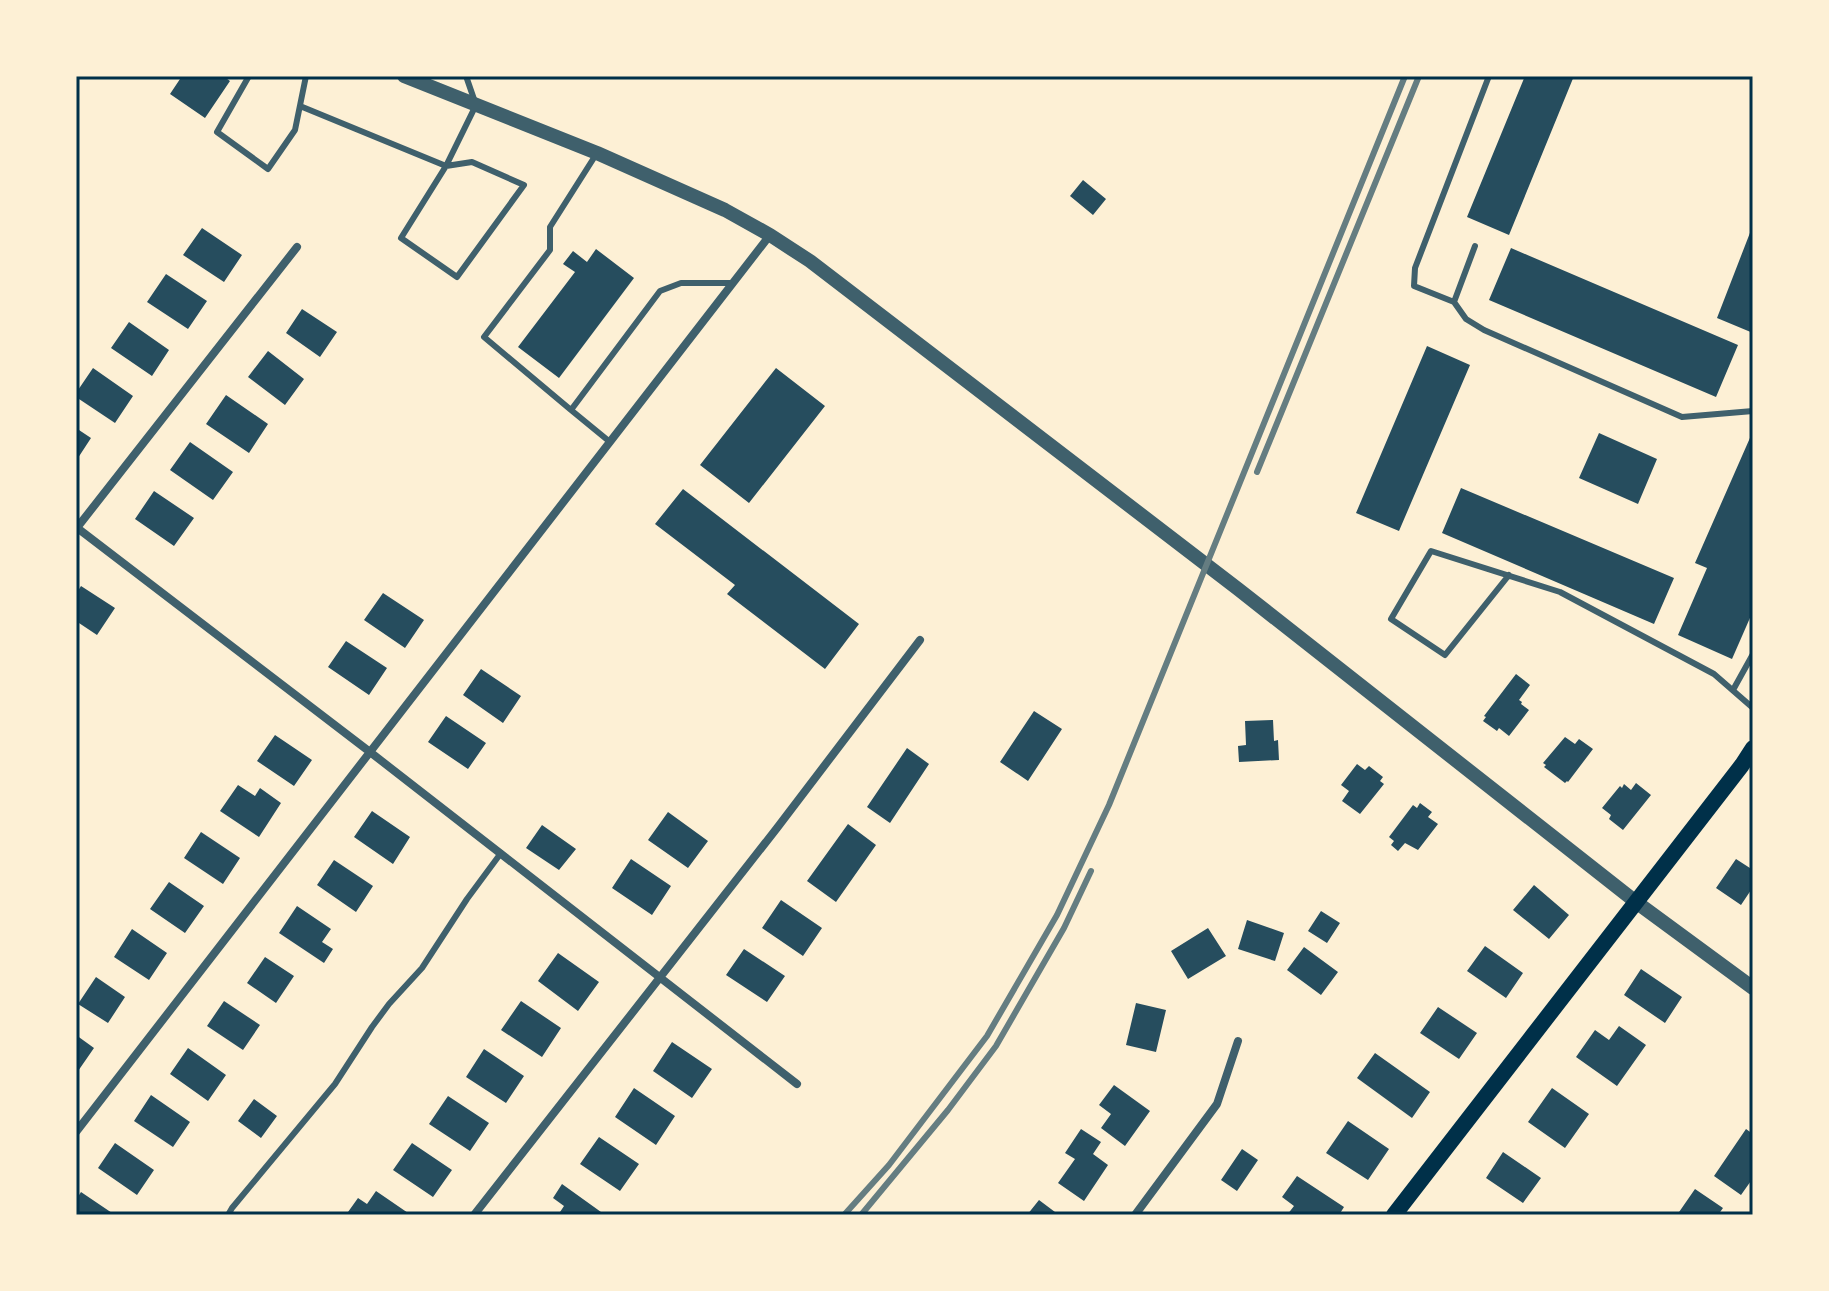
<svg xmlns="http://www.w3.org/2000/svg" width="1829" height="1291" font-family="Cabin,sans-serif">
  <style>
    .building { fill: #264d5e }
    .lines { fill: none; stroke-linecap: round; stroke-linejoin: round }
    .service { stroke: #3f606c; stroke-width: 6 }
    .minor { stroke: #3f606c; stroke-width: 8 }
    .tertiary { stroke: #3f606c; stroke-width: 14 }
    .secondary { stroke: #003049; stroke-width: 16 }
    .rail { stroke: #657d81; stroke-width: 6 }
    .neatline { fill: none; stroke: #003049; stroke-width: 3 }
  </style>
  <rect width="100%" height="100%" fill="#fdf0d5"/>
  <path class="building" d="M 182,76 L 223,76 L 230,81 L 205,118 L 170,94 Z
    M 1525,76 L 1574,76 L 1509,235 L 1467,217 Z
    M 1083,180 L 1106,199 L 1093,215 L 1070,196 Z
    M 1753,225 L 1753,333 L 1717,318 Z
    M 202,228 L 242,255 L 224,282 L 183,255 Z
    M 1511,248 L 1738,345 L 1716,397 L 1489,300 Z
    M 596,249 L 634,278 L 559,378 L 518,347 L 575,272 L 563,264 L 573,251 L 587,262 Z
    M 166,274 L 207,301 L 188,329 L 147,302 Z
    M 302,309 L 337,332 L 320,357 L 286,333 Z
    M 129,322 L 169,350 L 152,376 L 111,348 Z
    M 1427,346 L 1470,365 L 1399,531 L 1356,513 Z
    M 268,351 L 304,379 L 285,405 L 248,377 Z
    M 93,368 L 133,396 L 115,423 L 76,397 L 76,393 Z
    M 776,368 L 825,406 L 749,503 L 700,465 Z
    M 226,395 L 268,424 L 249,453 L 206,424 Z
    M 76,428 L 91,438 L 76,461 Z
    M 1753,431 L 1753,611 L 1732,659 L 1678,635 L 1707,568 L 1695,563 Z
    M 1599,433 L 1657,459 L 1638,504 L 1579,478 Z
    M 190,442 L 233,472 L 213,500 L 170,470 Z
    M 1461,488 L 1674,578 L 1654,624 L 1442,533 Z
    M 683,489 L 859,624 L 825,669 L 727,594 L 735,585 L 655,524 Z
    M 154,491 L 194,518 L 174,546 L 135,519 Z
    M 81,586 L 115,608 L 97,635 L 76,621 L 76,594 Z
    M 383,593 L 424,620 L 405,648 L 364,620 Z
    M 346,641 L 387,668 L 369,695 L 328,667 Z
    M 481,669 L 521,696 L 503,723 L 463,695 Z
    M 1516,674 L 1530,685 L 1519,700 L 1522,702 L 1521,704 L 1529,710 L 1509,736 L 1499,728 L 1497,731 L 1483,721 L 1486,717 L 1484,716 Z
    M 1034,711 L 1062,729 L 1028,781 L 1000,762 Z
    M 446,716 L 486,743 L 468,769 L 428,742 Z
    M 1273,720 L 1274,741 L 1278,740 L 1279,760 L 1239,762 L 1238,746 L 1246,745 L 1245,721 Z
    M 275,735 L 312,760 L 294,786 L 257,761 Z
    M 1565,737 L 1575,744 L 1579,739 L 1593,749 L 1568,782 L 1567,781 L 1565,783 L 1544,767 L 1546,765 L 1543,763 Z
    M 907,748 L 929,764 L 890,823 L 867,807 Z
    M 1357,764 L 1365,770 L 1369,766 L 1383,777 L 1380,781 L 1384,784 L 1360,814 L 1342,801 L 1349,791 L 1341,785 Z
    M 1636,783 L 1651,795 L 1623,830 L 1609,819 L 1611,815 L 1602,808 L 1620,786 L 1622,788 L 1624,784 L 1631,790 Z
    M 238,785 L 255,796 L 260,788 L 281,803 L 259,837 L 220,811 Z
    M 1420,803 L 1432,812 L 1428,817 L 1438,824 L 1418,850 L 1405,843 L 1398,851 L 1391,845 L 1394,841 L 1389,837 L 1413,805 L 1417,808 Z
    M 372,811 L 410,837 L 393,864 L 354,837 Z
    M 668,812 L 708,841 L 688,868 L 648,840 Z
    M 848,824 L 876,845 L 836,902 L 807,881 Z
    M 542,825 L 576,849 L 559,870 L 526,848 Z
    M 201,832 L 240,858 L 223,884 L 184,858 Z
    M 631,859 L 671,886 L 652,915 L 612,888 Z
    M 1736,859 L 1753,870 L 1753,887 L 1741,905 L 1716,888 Z
    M 334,860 L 373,886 L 356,912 L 317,885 Z
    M 169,882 L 204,906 L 185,933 L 150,909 Z
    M 1534,885 L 1569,915 L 1549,939 L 1513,910 Z
    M 781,900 L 822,928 L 803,956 L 762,928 Z
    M 297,906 L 331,929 L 322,942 L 333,949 L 324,963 L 279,933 Z
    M 1321,911 L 1340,923 L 1327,943 L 1308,931 Z
    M 1247,920 L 1284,933 L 1275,961 L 1238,949 Z
    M 1208,928 L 1226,956 L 1188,979 L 1171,951 Z
    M 132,929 L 167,953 L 149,980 L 114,957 Z
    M 1485,946 L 1523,973 L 1506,998 L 1467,971 Z
    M 1304,947 L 1338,972 L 1321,995 L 1287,970 Z
    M 744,949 L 785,976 L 767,1002 L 726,975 Z
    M 558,953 L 599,982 L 578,1011 L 538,981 Z
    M 265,957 L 294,976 L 276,1003 L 247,983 Z
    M 1641,969 L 1682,997 L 1665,1023 L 1624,995 Z
    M 96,977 L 125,997 L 108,1023 L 78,1004 Z
    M 224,1001 L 260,1025 L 243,1050 L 207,1026 Z
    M 521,1001 L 561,1028 L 542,1057 L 501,1030 Z
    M 1136,1003 L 1166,1010 L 1156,1052 L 1126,1045 Z
    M 1438,1007 L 1477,1033 L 1459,1059 L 1420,1033 Z
    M 1619,1026 L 1646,1045 L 1617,1086 L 1576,1057 L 1595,1030 L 1609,1040 Z
    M 76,1035 L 94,1048 L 76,1074 Z
    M 672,1042 L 712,1069 L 692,1098 L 653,1071 Z
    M 188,1048 L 226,1075 L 208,1101 L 170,1074 Z
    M 484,1049 L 524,1076 L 506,1103 L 466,1077 Z
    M 1375,1053 L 1430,1092 L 1412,1118 L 1357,1078 Z
    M 1114,1085 L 1150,1111 L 1125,1146 L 1101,1128 L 1111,1114 L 1099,1105 Z
    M 634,1088 L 675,1116 L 656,1145 L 615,1117 Z
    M 1552,1088 L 1589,1114 L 1565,1148 L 1528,1122 Z
    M 151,1095 L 190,1122 L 173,1147 L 134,1121 Z
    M 448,1096 L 489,1123 L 470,1151 L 429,1124 Z
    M 254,1099 L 277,1116 L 261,1138 L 238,1121 Z
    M 1348,1121 L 1389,1149 L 1368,1180 L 1326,1153 Z
    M 1081,1129 L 1101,1142 L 1093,1154 L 1108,1165 L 1084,1201 L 1058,1183 L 1075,1159 L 1065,1153 Z
    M 1746,1129 L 1753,1134 L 1753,1178 L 1741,1195 L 1714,1176 Z
    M 599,1137 L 639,1164 L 620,1191 L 580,1164 Z
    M 115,1143 L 154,1170 L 137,1195 L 98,1168 Z
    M 412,1143 L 452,1170 L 433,1197 L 393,1170 Z
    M 1242,1149 L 1258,1160 L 1237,1191 L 1221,1180 Z
    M 1503,1152 L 1541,1178 L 1523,1203 L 1486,1178 Z
    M 1297,1176 L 1344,1207 L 1339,1215 L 1287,1215 L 1294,1206 L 1282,1197 Z
    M 562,1184 L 601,1212 L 599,1215 L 558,1215 L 564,1206 L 553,1198 Z
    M 1695,1189 L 1723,1208 L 1718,1215 L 1677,1215 Z
    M 376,1191 L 411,1215 L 352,1215 L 348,1212 L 358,1198 L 367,1204 Z
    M 81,1192 L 115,1215 L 76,1215 L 76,1200 Z
    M 1039,1200 L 1059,1215 L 1027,1215 Z"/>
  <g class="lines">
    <path class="service" d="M 249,76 L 217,132 L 268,169 L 295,130 L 306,76
      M 300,106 L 446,166 L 472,162 L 524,185 L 457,277 L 401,238 L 446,166 L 476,105 L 466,76
      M 597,153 L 550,227 L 550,250 L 484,337 L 571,410 L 660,291 L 681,283 L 732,283
      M 1475,246 L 1454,302 L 1466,319 L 1484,330 L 1682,417 L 1753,411
      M 1454,302 L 1414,286 L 1415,268 L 1489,76
      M 571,410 L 610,442
      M 1509,575 L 1445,655 L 1391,619 L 1431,551 L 1560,592 L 1714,674 L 1753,708
      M 1733,690 L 1753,654
      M 228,1215 L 232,1208 L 335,1084 L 372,1027 L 389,1004 L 422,968 L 467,899 L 501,853"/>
    <path class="minor" d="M 76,527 L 370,752 L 797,1084
      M 76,529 L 297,247
      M 76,1132 L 770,235
      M 474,1215 L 777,828 L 920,640
      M 1135,1215 L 1217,1104 L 1238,1041"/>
    <path class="tertiary" d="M 404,76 L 597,153 L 725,210 L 770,235 L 810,261 L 1238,589 L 1636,902 L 1753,988"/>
    <path class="secondary" d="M 1394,1215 L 1742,765 L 1753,748"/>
    <path class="rail" d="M 1257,472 L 1419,76
      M 844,1215 L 889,1165 L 987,1036 L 1057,915 L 1109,805 L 1405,76
      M 861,1215 L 948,1110 L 996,1046 L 1064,928 L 1091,871"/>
  </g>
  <rect width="1829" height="1291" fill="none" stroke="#fdf0d5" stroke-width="156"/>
  <rect x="78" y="78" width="1673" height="1135" class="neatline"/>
</svg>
